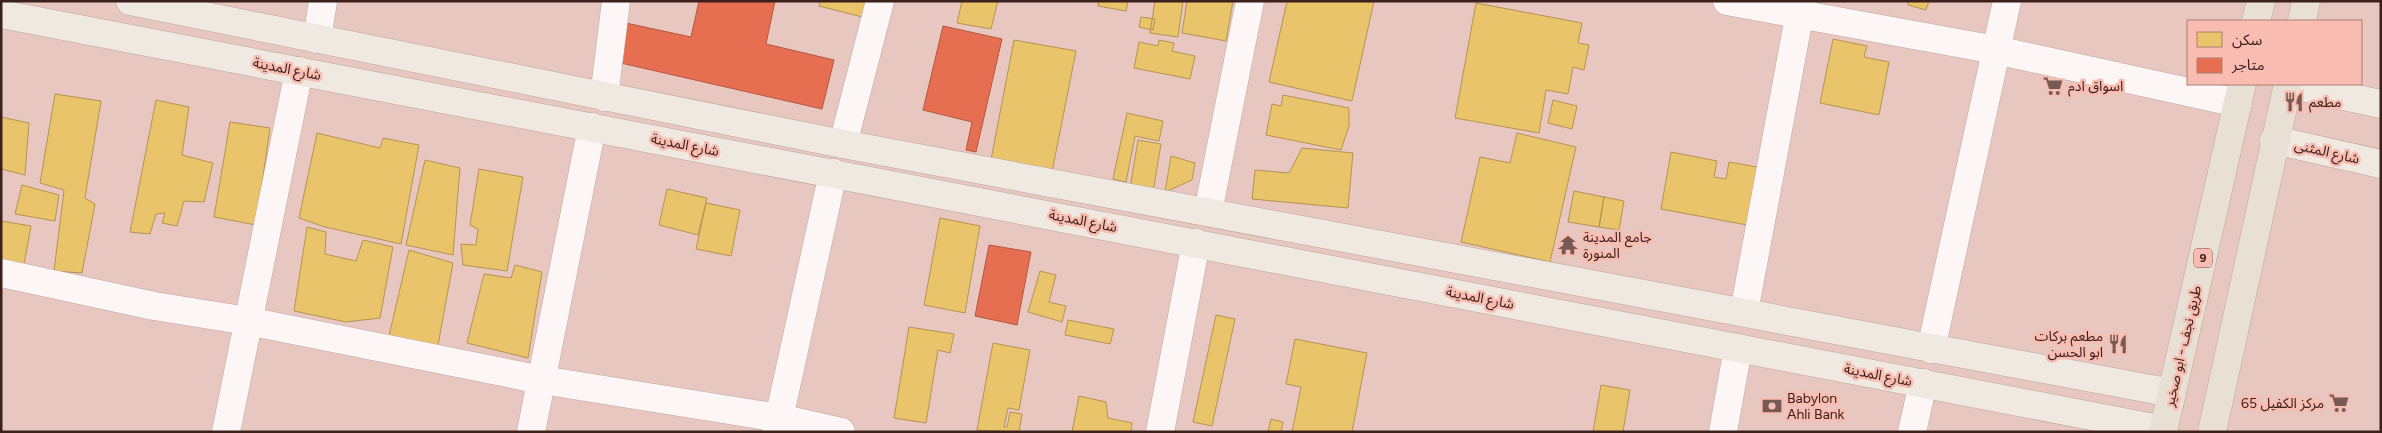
<svg xmlns="http://www.w3.org/2000/svg" width="2382" height="433" font-family="Figtree,'Noto Sans Arabic',sans-serif">
  <style>
    .homes { fill: #e9c46a; stroke: #b59352 }
    .shops { fill: #e76f51; stroke: #b45741 }
    .lines { fill: none; stroke-linecap: round; stroke-linejoin: round }
    .minor-casing { stroke: #c1a5a0; stroke-width: 29 }
    .major-casing { stroke: #baa597; stroke-width: 29 }
    .highway-casing { stroke: #baa597; stroke-width: 29 }
    .minor { stroke: #fcf7f6; stroke-width: 28 }
    .major { stroke: #f0e9e2; stroke-width: 28 }
    .highway { stroke: #e9e0d5; stroke-width: 28 }
    .labels { text-anchor: middle; dominant-baseline: central; stroke-width: 5; stroke-linejoin: round; paint-order: stroke }
    .shield { fill: #f8bcb1; stroke: #744f48; stroke-width: 1 }
    .shield-label { font-size: 12px; font-weight: bold; fill: #3c201b }
    .street-label { font-size: 14px; fill: #3c201b; stroke: #f8bcb1 }
    .poi-label { font-size: 14px; fill: #3c201b; stroke: #f8bcb1; text-anchor: start }
  </style>
  <rect width="100%" height="100%" fill="#e8c7c1"/>
  <path class="homes" d="M 820,1 L 875,1 L 870,19 L 819,6 Z
    M 962,1 L 998,1 L 991,29 L 957,23 Z
    M 1099,1 L 1128,1 L 1126,11 L 1098,6 Z
    M 1155,1 L 1183,1 L 1178,37 L 1150,33 Z
    M 1187,1 L 1233,1 L 1226,41 L 1182,33 Z
    M 1287,1 L 1374,1 L 1352,101 L 1269,82 Z
    M 1908,1 L 1929,1 L 1926,10 L 1908,5 Z
    M 1476,3 L 1582,23 L 1578,43 L 1589,45 L 1584,70 L 1573,67 L 1568,94 L 1546,90 L 1539,133 L 1455,118 Z
    M 1141,17 L 1155,19 L 1153,30 L 1139,27 Z
    M 1833,39 L 1867,46 L 1864,57 L 1889,62 L 1879,115 L 1820,103 Z
    M 1014,40 L 1076,51 L 1051,177 L 990,165 Z
    M 1159,40 L 1174,43 L 1172,51 L 1195,56 L 1190,79 L 1134,68 L 1139,42 L 1158,46 Z
    M 55,94 L 101,101 L 85,198 L 95,204 L 82,273 L 54,271 L 64,190 L 40,183 Z
    M 1283,95 L 1349,108 L 1349,126 L 1341,150 L 1266,135 L 1272,104 L 1281,106 Z
    M 156,100 L 189,107 L 182,155 L 213,163 L 204,202 L 184,201 L 177,226 L 162,223 L 165,213 L 156,214 L 150,234 L 130,232 Z
    M 1553,100 L 1577,106 L 1572,129 L 1548,123 Z
    M 1127,113 L 1163,121 L 1159,141 L 1135,136 L 1126,182 L 1113,179 Z
    M 1,117 L 29,123 L 25,175 L 1,169 Z
    M 230,122 L 270,128 L 256,225 L 214,217 Z
    M 317,133 L 380,148 L 383,138 L 419,145 L 401,244 L 325,227 L 299,218 Z
    M 1517,133 L 1576,147 L 1550,262 L 1461,242 L 1480,157 L 1510,163 Z
    M 1138,140 L 1161,144 L 1153,192 L 1130,188 Z
    M 1302,148 L 1353,153 L 1348,208 L 1252,199 L 1255,170 L 1289,173 Z
    M 1671,152 L 1717,161 L 1714,177 L 1726,179 L 1729,162 L 1769,169 L 1758,227 L 1661,209 Z
    M 1171,156 L 1195,163 L 1192,180 L 1165,192 Z
    M 425,160 L 460,168 L 453,255 L 406,245 Z
    M 479,169 L 523,177 L 507,271 L 463,265 L 461,244 L 476,245 L 478,229 L 470,225 Z
    M 22,185 L 59,195 L 55,221 L 15,214 Z
    M 667,189 L 707,198 L 698,235 L 659,225 Z
    M 1574,191 L 1604,197 L 1599,227 L 1568,222 Z
    M 1604,197 L 1624,201 L 1619,230 L 1599,227 Z
    M 706,203 L 740,210 L 731,256 L 696,249 Z
    M 940,218 L 980,226 L 965,313 L 924,305 Z
    M 1,221 L 31,226 L 23,270 L 1,265 Z
    M 307,227 L 326,232 L 325,254 L 356,261 L 363,240 L 393,247 L 380,318 L 346,322 L 294,311 Z
    M 409,250 L 453,263 L 436,356 L 388,340 Z
    M 515,265 L 542,272 L 528,358 L 467,343 L 484,274 L 511,278 Z
    M 1040,271 L 1056,275 L 1049,302 L 1066,306 L 1062,322 L 1028,312 Z
    M 1216,315 L 1235,319 L 1212,426 L 1193,422 Z
    M 1068,320 L 1114,329 L 1110,344 L 1065,335 Z
    M 909,327 L 954,334 L 950,353 L 938,350 L 926,423 L 894,418 Z
    M 1295,339 L 1367,353 L 1352,432 L 1292,432 L 1301,387 L 1286,384 Z
    M 993,343 L 1030,350 L 1019,410 L 1008,408 L 1004,427 L 1007,427 L 1010,412 L 1022,414 L 1019,432 L 977,430 Z
    M 1601,385 L 1630,390 L 1623,432 L 1593,432 Z
    M 1079,396 L 1106,402 L 1108,418 L 1132,423 L 1131,432 L 1072,432 Z
    M 1271,419 L 1283,422 L 1281,432 L 1268,432 Z"/>
  <path class="shops" d="M 699,1 L 775,1 L 766,44 L 834,60 L 822,109 L 612,61 L 621,22 L 691,37 Z
    M 943,26 L 1002,39 L 976,152 L 966,150 L 972,122 L 923,110 Z
    M 989,245 L 1031,252 L 1017,325 L 975,316 Z"/>
  <g class="lines">
    <defs>
      <path id="minor" d="M 1727,1 L 1996,50 L 2238,103
        M 317,39 L 323,1
        M 604,97 L 616,1
        M 843,144 L 880,1
        M 1208,212 L 1250,1
        M 1,273 L 154,306 L 248,321 L 542,380 L 779,418 L 841,432
        M 1744,312 L 1802,1
        M 1931,349 L 2007,1
        M 226,432 L 299,71
        M 531,432 L 592,127
        M 776,432 L 833,173
        M 1160,432 L 1196,243
        M 1723,432 L 1738,348
        M 1912,432 L 1923,383"/>
      <path id="major" d="M 130,1 L 843,144 L 2172,393
        M 1,14 L 2164,430
        M 2287,84 L 2381,104
        M 2274,140 L 2381,164"/>
      <path id="highway" d="M 2256,21 L 2261,1
        M 2302,21 L 2306,1
        M 2163,432 L 2242,84
        M 2212,432 L 2288,84"/>
    </defs>
    <use href="#minor" class="minor-casing"/>
    <use href="#major" class="major-casing"/>
    <use href="#highway" class="highway-casing"/>
    <use href="#minor" class="minor"/>
    <use href="#major" class="major"/>
    <use href="#highway" class="highway"/>
  </g>
  <defs>
    <symbol id="supermarket-bare" viewBox="-9 -9 18 18"><path d="M-6-5.5h2.5l.6 2H6L4.5 2H-2.5L-4.4-4H-6ZM-1.5 3.2a1.3 1.3 0 1 0 .1 0ZM3 3.2a1.3 1.3 0 1 0 .1 0Z" fill="#785a55" stroke="#f8bcb1" stroke-width="2.5" paint-order="stroke"/></symbol>
    <symbol id="restaurant-bare" viewBox="-9 -9 18 18"><path d="M-5-6h1v4h1v-4h1v4h1v-4h1v5L-1.5 .5V6h-2V.5L-5-1ZM5-6V6H3V1.5H1.5Q1.5-4 5-6Z" fill="#785a55" stroke="#f8bcb1" stroke-width="2.5" paint-order="stroke"/></symbol>
    <symbol id="temple-bare" viewBox="-9 -9 18 18"><path d="M0-6L5-2H3V0L6.5 2.5H4V6H1.5V3h-3V6H-4V2.5H-6.5L-3 0V-2H-5Z" fill="#785a55" stroke="#f8bcb1" stroke-width="2.5" paint-order="stroke"/></symbol>
    <symbol id="bank-bare" viewBox="-9 -9 18 18"><path d="M-6-4H6V4H-6ZM0-2.3a2.3 2.3 0 1 0 0 4.6a2.3 2.3 0 1 0 0-4.6Z" fill="#785a55" stroke="#f8bcb1" stroke-width="2.5" paint-order="stroke"/></symbol>
  </defs>
  <g fill-rule="evenodd">
    <use href="#supermarket-bare" x="2039" y="72" width="28" height="28"/>
    <use href="#restaurant-bare" x="2280" y="88" width="28" height="28"/>
    <use href="#temple-bare" x="1554" y="231" width="28" height="28"/>
    <use href="#restaurant-bare" x="2104" y="330" width="28" height="28"/>
    <use href="#supermarket-bare" x="2325" y="389" width="28" height="28"/>
    <use href="#bank-bare" x="1758" y="392" width="28" height="28"/>
  </g>
  <g class="labels">
    <rect class="shield" x="2194" y="248.5" width="18" height="19" rx="4"/>
    <g class="shield-label">
      <text x="2203" y="258">9</text>
    </g>
    <g class="street-label">
      <text transform="translate(287 69) rotate(11)">شارع المدينة</text>
      <text transform="translate(685 145) rotate(11)">شارع المدينة</text>
      <text transform="translate(2327 152) rotate(13)">شارع المثنى</text>
      <text transform="translate(1083 221) rotate(11)">شارع المدينة</text>
      <text transform="translate(1480 298) rotate(11)">شارع المدينة</text>
      <text transform="translate(2183 346) rotate(-77)">طريق نجف - ابو صخير</text>
      <text transform="translate(1878 375) rotate(11)">شارع المدينة</text>
    </g>
    <g class="poi-label">
      <text x="2068" y="86">اسواق ادم</text>
      <text x="2309" y="102">مطعم</text>
      <text x="1583" y="237">جامع المدينة<tspan x="1583" dy="16">المنورة</tspan></text>
      <text x="2103" y="336" text-anchor="end">مطعم بركات<tspan x="2103" dy="16">ابو الحسن</tspan></text>
      <text x="1787" y="398">Babylon<tspan x="1787" dy="16">Ahli Bank</tspan></text>
      <text x="2324" y="403" text-anchor="end">مركز الكفيل 65</text>
    </g>
  </g>
  <rect width="2382" height="433" fill="none" stroke="#3c201b" stroke-width="5"/>
  <rect x="2187" y="20" width="175" height="65" fill="#f8bcb1" stroke="#ad7e75"/>
  <rect x="2197" y="32" width="25" height="15" fill="#e9c46a" stroke="#ad7e75"/>
  <text x="2232" y="45" font-size="15" fill="#3c201b">سكن</text>
  <rect x="2197" y="58" width="25" height="15" fill="#e76f51" stroke="#ad7e75"/>
  <text x="2232" y="70" font-size="15" fill="#3c201b">متاجر</text>
</svg>
